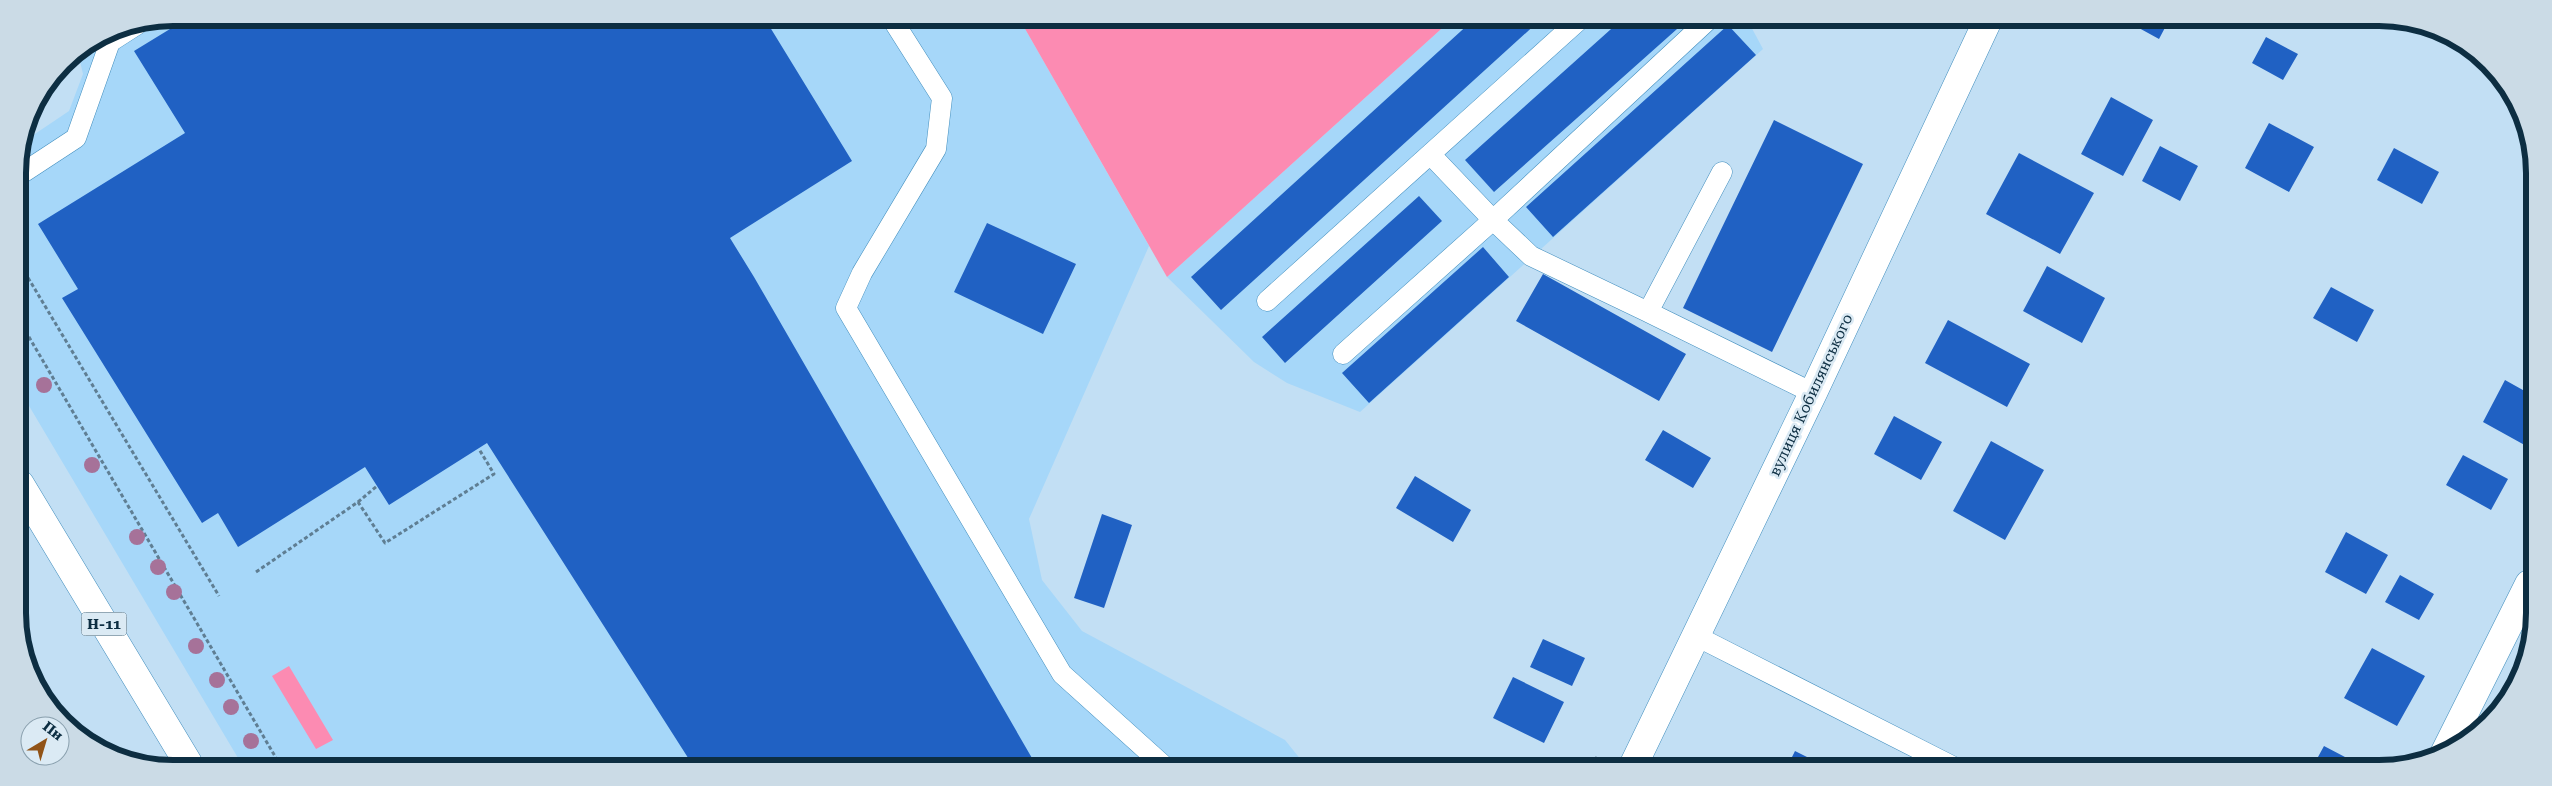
<svg xmlns="http://www.w3.org/2000/svg" width="2552" height="786" font-family="'Roboto Serif',serif">
  <style>
    .built { fill: #a6d7f9 }
    .green { fill: #fc8bb2 }
    .building { fill: #2061c3 }
    .lines { fill: none; stroke-linecap: round; stroke-linejoin: round }
    .lane-casing { stroke: #418ebe; stroke-width: 21 }
    .street-casing { stroke: #418ebe; stroke-width: 29 }
    .secondary-casing { stroke: #418ebe; stroke-width: 29 }
    .primary-casing { stroke: #418ebe; stroke-width: 29 }
    .path { stroke: #5f7e93; stroke-width: 3; stroke-dasharray: 4 2.5; stroke-linecap: butt }
    .lane { stroke: #fff; stroke-width: 20 }
    .street { stroke: #fff; stroke-width: 28 }
    .secondary { stroke: #fff; stroke-width: 28 }
    .primary { stroke: #fff; stroke-width: 28 }
    .tree { fill: #a67299 }
    .labels { text-anchor: middle; dominant-baseline: central; stroke-width: 5; stroke-linejoin: round; paint-order: stroke }
    .shield { fill: #dbeaf4; stroke: #4b6677; stroke-width: 1 }
    .shield-label { font-size: 14px; font-weight: bold; fill: #0d2e42 }
    .street-label { font-size: 15px; fill: #0d2e42; stroke: #dbeaf4 }
    .rim { fill: none; stroke: #0d2e42; stroke-width: 6 }
  </style>
  <rect width="100%" height="100%" fill="#c2dff4"/>
  <path class="built" d="M 173,18 L 1020,20 L 1149,246 L 1029,519 L 1042,580 L 1082,631 L 1285,740 L 1306,766 L 241,763 L 19,389 L 18,163 L 23,142 L 69,111 L 83,74 L 78,53 L 114,29 Z
    M 1450,21 L 1748,21 L 1763,49 L 1360,412 L 1287,383 L 1254,362 L 1167,277 Z"/>
  <path class="green" d="M 1020,20 L 1450,21 L 1167,277 Z
    M 289,666 L 333,740 L 316,749 L 272,676 Z"/>
  <path class="building" d="M 188,18 L 765,19 L 852,161 L 730,238 L 754,277 L 1036,765 L 692,764 L 487,443 L 389,505 L 365,467 L 238,547 L 218,513 L 202,523 L 62,298 L 78,289 L 38,224 L 185,133 L 134,51 Z
    M 1472,21 L 1539,21 L 1221,310 L 1191,277 Z
    M 1620,21 L 1686,21 L 1494,192 L 1465,160 Z
    M 2128,22 L 2168,22 L 2159,39 Z
    M 1728,25 L 1756,55 L 1553,237 L 1526,207 Z
    M 2266,37 L 2298,54 L 2283,80 L 2252,63 Z
    M 2111,97 L 2153,120 L 2123,176 L 2081,154 Z
    M 1774,120 L 1863,164 L 1772,352 L 1683,308 Z
    M 2269,123 L 2314,147 L 2289,192 L 2245,168 Z
    M 2160,146 L 2198,166 L 2180,201 L 2142,181 Z
    M 2394,148 L 2439,172 L 2422,204 L 2377,180 Z
    M 2019,153 L 2094,193 L 2060,254 L 1986,214 Z
    M 1419,196 L 1442,221 L 1285,363 L 1262,337 Z
    M 987,223 L 1076,264 L 1043,334 L 954,292 Z
    M 1483,247 L 1509,277 L 1369,403 L 1342,373 Z
    M 2047,266 L 2105,298 L 2082,343 L 2023,311 Z
    M 1543,274 L 1686,354 L 1659,401 L 1516,321 Z
    M 2331,287 L 2374,310 L 2357,342 L 2313,318 Z
    M 1948,320 L 2030,364 L 2007,407 L 1925,363 Z
    M 2505,380 L 2530,394 L 2530,448 L 2483,422 Z
    M 1894,416 L 1942,442 L 1921,480 L 1874,454 Z
    M 1663,430 L 1711,458 L 1693,488 L 1645,460 Z
    M 1991,441 L 2044,470 L 2005,540 L 1953,511 Z
    M 2463,455 L 2508,479 L 2491,510 L 2446,485 Z
    M 1415,476 L 1471,510 L 1453,542 L 1396,508 Z
    M 1102,514 L 1132,525 L 1104,608 L 1074,598 Z
    M 2346,532 L 2388,555 L 2366,594 L 2325,572 Z
    M 2400,575 L 2434,594 L 2419,620 L 2385,602 Z
    M 1543,639 L 1585,658 L 1572,686 L 1530,667 Z
    M 2372,648 L 2425,676 L 2397,726 L 2344,698 Z
    M 1513,677 L 1564,702 L 1544,743 L 1493,718 Z
    M 2324,746 L 2366,768 L 2312,768 Z
    M 1795,751 L 1827,767 L 1787,767 Z"/>
  <g class="lines">
    <defs>
      <path id="lane" d="M 892,19 L 942,98 L 936,149 L 862,273 L 846,308 L 1062,674 L 1163,765
        M 1431,155 L 1493,220 L 1531,256 L 1648,312
        M 1722,172 L 1648,312 L 1813,393
        M 18,176 L 76,138 L 110,42 L 138,24
        M 1267,301 L 1578,21
        M 1343,354 L 1493,220 L 1707,21
        M 1696,636 L 1954,767"/>
      <path id="street" d="M 2444,754 L 2529,584"/>
      <path id="secondary" d="M 1633,766 L 1813,393 L 1987,22"/>
      <path id="primary" d="M 20,484 L 188,763"/>
    </defs>
    <use href="#lane" class="lane-casing"/>
    <use href="#street" class="street-casing"/>
    <use href="#secondary" class="secondary-casing"/>
    <use href="#primary" class="primary-casing"/>
    <path class="path" d="M 18,261 L 219,596
      M 19,320 L 279,763
      M 358,502 L 377,486
      M 256,572 L 358,502 L 385,543 L 494,474 L 479,449
      M 20,642 L 72,729
      M 1592,766 L 1597,757"/>
    <use href="#lane" class="lane"/>
    <use href="#street" class="street"/>
    <use href="#secondary" class="secondary"/>
    <use href="#primary" class="primary"/>
  </g>
  <g class="tree">
    <circle cx="44" cy="385" r="8"/>
    <circle cx="92" cy="465" r="8"/>
    <circle cx="137" cy="537" r="8"/>
    <circle cx="158" cy="567" r="8"/>
    <circle cx="174" cy="592" r="8"/>
    <circle cx="196" cy="646" r="8"/>
    <circle cx="217" cy="680" r="8"/>
    <circle cx="231" cy="707" r="8"/>
    <circle cx="251" cy="741" r="8"/>
  </g>
  <g class="labels">
    <rect class="shield" x="81.5" y="612.5" width="45" height="23" rx="4"/>
    <g class="shield-label">
      <text x="104" y="624">Н-11</text>
    </g>
    <g class="street-label">
      <text transform="translate(1811 395) rotate(-65)">вулиця Кобилянського</text>
    </g>
  </g>
  <path d="M0 0H2552V786H0ZM173 26H2379A147 147 0 0 1 2526 173V613A147 147 0 0 1 2379 760H173A147 147 0 0 1 26 613V173A147 147 0 0 1 173 26Z" fill="#cbdbe6" fill-rule="evenodd"/>
  <path class="rim" d="M173 26H2379A147 147 0 0 1 2526 173V613A147 147 0 0 1 2379 760H173A147 147 0 0 1 26 613V173A147 147 0 0 1 173 26Z"/>
  <g transform="translate(45 741) rotate(38)"><circle r="24" fill="#dbeaf4" stroke="#899fad"/>
  <path d="M0-4L9 19L0 12L-9 19Z" fill="#915317"/>
  <text y="-8" font-size="14" font-weight="bold" text-anchor="middle" fill="#0d2e42">Пн</text>
  </g>
</svg>
